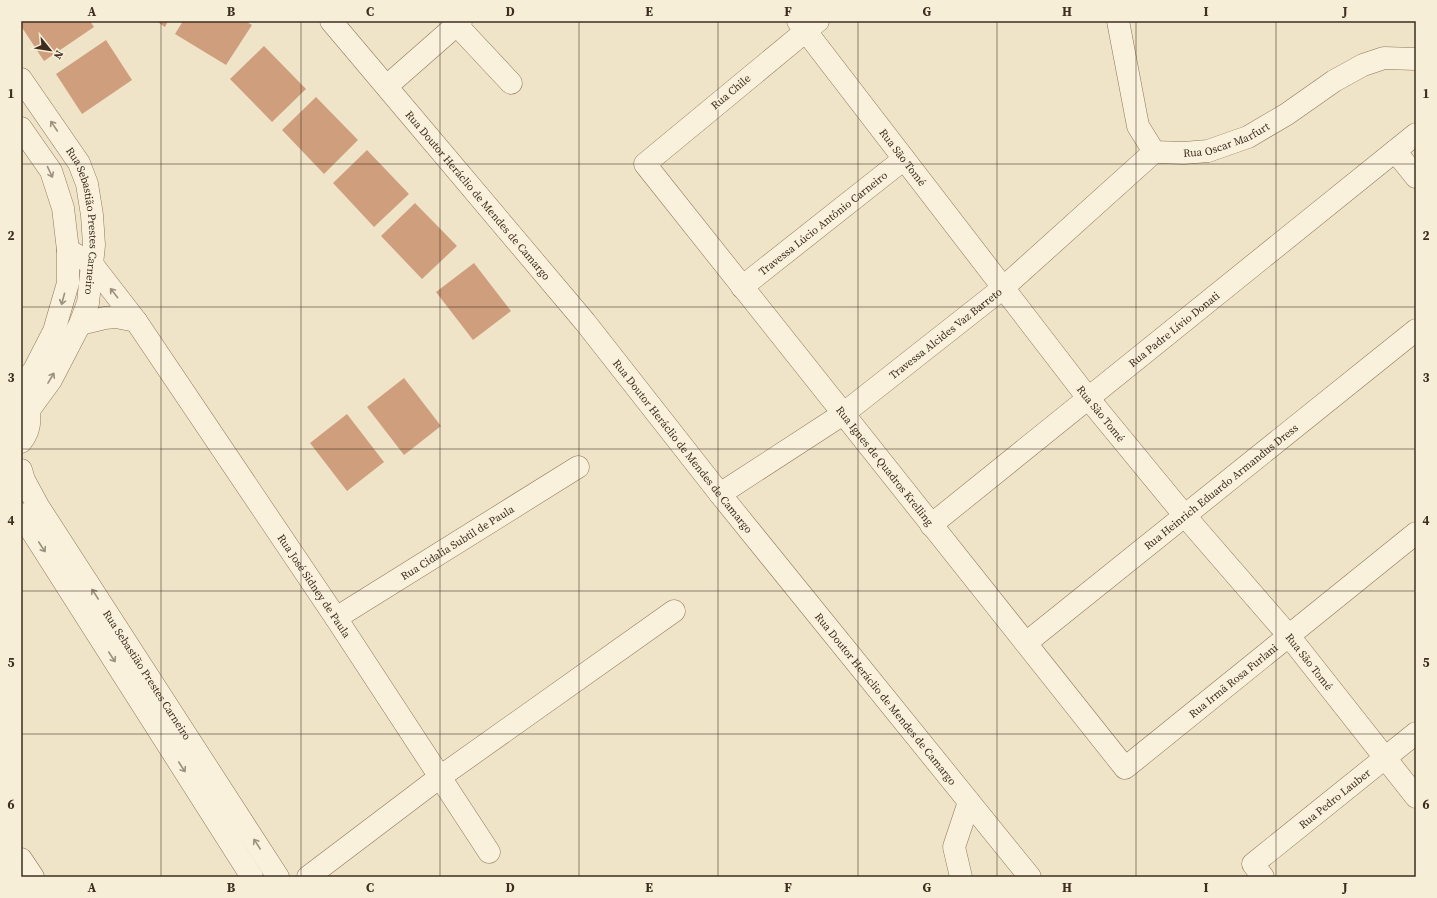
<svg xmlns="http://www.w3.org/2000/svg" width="1437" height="898" font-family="'Source Serif 4',serif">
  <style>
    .building { fill: #cf9f7d }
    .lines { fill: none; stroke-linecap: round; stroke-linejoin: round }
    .minor-casing { stroke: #8d765c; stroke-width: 23 }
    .minor { stroke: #faf1dc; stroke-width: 22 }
    .oneway { stroke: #9c907e }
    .grid { fill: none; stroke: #3d2e20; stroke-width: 1; stroke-opacity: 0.55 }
    .labels { text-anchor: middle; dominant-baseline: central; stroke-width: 3; stroke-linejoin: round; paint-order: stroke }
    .street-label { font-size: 11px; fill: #3d2e20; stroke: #f7eed8 }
    .neatline { fill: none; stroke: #3d2e20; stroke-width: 1.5 }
    .grid-label { font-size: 13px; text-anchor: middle; font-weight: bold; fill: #3d2e20 }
  </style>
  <rect width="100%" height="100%" fill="#f0e4c8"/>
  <path class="building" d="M 21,21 L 90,21 L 94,27 L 44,61 L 21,26 Z
    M 156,21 L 168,21 L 165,27 Z
    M 183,21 L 245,21 L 252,25 L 226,65 L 175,34 Z
    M 106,40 L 132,80 L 82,114 L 56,74 Z
    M 264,46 L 306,89 L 272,122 L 230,79 Z
    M 316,97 L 358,140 L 324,174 L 282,130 Z
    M 367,150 L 409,194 L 374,227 L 333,183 Z
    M 415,203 L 457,246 L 422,279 L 381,236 Z
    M 474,263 L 511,311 L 473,340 L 436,292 Z
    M 404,378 L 441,426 L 404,455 L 367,407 Z
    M 347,414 L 384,462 L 347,491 L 310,443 Z"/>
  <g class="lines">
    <defs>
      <g id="minor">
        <path id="s1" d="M 331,21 L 585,322 L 720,494 L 1030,877"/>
        <path d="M 453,21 L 511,83"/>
        <path id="s2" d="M 798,21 L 1088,398 L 1185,516 L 1289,636 L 1416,797"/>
        <path id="s3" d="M 818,21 L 645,164 L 1125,768 L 1416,533"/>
        <path id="s4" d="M 1118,21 L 1138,126 L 1154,152 L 1184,153 L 1208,151 L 1248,137 L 1287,114 L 1334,81 L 1363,65 L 1384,58 L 1416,59"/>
        <path id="s5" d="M 21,79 L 79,163 L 87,184 L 92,215 L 94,245 L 88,303 L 80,324 L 51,380 L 29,410"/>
        <path d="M 387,86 L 461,21"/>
        <path d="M 21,128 L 51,171 L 63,208 L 68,250 L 68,283 L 54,331 L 34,370 L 21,387"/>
        <path d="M 1395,151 L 1416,177"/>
        <path id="s6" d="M 68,250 L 92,264 L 136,321 L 336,618 L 489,852"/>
        <path id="s7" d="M 742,287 L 904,159"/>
        <path d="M 80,324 L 105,318 L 116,317 L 136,321"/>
        <path d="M 21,442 C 31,430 33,411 23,398"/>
        <path id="s8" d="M 21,470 L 24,480 L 38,506 L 278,877"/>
        <path id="s9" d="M 720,494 L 843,414 L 1003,288 L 1154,152"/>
        <path d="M 21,514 L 252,877"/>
        <path id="s10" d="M 931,525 L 1416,134"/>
        <path id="s11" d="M 336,618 L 578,467"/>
        <path id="s12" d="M 1026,643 L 1416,330"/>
        <path d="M 21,859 L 33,877"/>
        <path d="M 308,877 L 440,777 L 674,611"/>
        <path d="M 961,877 L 954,847 L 969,802"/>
        <path id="s13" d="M 1263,877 L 1253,864 L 1416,733"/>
      </g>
    </defs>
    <use href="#minor" class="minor-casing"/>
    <use href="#minor" class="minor"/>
  </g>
  <defs><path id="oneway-shaft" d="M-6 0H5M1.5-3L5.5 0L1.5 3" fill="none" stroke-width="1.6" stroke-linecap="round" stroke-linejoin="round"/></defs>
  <g class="oneway">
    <use href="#oneway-shaft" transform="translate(54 126) rotate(-124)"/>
    <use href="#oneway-shaft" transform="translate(50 172) rotate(65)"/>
    <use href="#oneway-shaft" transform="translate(114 293) rotate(-128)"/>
    <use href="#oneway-shaft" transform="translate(63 299) rotate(105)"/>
    <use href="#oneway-shaft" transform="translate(51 378) rotate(-59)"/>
    <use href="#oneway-shaft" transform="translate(42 547) rotate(57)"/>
    <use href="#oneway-shaft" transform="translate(95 594) rotate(-123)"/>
    <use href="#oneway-shaft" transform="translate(112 657) rotate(57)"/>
    <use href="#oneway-shaft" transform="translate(182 767) rotate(57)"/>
    <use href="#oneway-shaft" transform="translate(257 844) rotate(-123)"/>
  </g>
  <path class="grid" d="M 161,21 L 161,877M 301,21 L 301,877M 440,21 L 440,877M 579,21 L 579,877M 718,21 L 718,877M 858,21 L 858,877M 997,21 L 997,877M 1136,21 L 1136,877M 1276,21 L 1276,877M 21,164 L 1416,164M 21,307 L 1416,307M 21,449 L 1416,449M 21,591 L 1416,591M 21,734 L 1416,734"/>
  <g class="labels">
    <g class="street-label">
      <text transform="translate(731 92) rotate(-40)">Rua Chile</text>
      <text stroke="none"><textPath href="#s4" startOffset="212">Rua Oscar Marfurt</textPath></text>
      <text stroke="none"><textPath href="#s2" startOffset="172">Rua São Tomé</textPath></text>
      <text stroke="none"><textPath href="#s1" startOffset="228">Rua Doutor Heráclio de Mendes de Camargo</textPath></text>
      <text stroke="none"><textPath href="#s5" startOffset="160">Rua Sebastião Prestes Carneiro</textPath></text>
      <text stroke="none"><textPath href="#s7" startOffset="103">Travessa Lúcio Antônio Carneiro</textPath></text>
      <text stroke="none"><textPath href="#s10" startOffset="312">Rua Padre Lívio Donati</textPath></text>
      <text stroke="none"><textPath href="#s9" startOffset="277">Travessa Alcides Vaz Barreto</textPath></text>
      <text stroke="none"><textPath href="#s2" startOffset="496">Rua São Tomé</textPath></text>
      <text stroke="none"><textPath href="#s1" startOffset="552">Rua Doutor Heráclio de Mendes de Camargo</textPath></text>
      <text stroke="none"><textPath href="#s3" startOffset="610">Rua Ignes de Quadros Krelling</textPath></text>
      <text stroke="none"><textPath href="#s12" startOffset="250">Rua Heinrich Eduardo Armandus Dress</textPath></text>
      <text stroke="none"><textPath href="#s11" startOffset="143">Rua Cidalia Subtil de Paula</textPath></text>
      <text stroke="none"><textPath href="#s6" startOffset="419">Rua José Sidney de Paula</textPath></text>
      <text stroke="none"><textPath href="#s2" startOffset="820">Rua São Tomé</textPath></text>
      <text stroke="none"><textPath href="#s8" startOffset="241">Rua Sebastião Prestes Carneiro</textPath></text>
      <text stroke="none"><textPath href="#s3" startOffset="1135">Rua Irmã Rosa Furlani</textPath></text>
      <text stroke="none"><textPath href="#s1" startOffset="876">Rua Doutor Heráclio de Mendes de Camargo</textPath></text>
      <text stroke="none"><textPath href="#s13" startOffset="121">Rua Pedro Lauber</textPath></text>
    </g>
  </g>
  <rect width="1437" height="898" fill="none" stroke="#f7eed8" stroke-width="44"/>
  <g transform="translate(50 50) rotate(120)" stroke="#f7eed8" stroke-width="3" paint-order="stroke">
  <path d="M0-3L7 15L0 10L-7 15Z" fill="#3d2e20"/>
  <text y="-6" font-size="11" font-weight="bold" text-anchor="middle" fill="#3d2e20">N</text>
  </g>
  <rect x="22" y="22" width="1393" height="854" class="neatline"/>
  <g class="grid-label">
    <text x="92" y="16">A</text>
    <text x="231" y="16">B</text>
    <text x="370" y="16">C</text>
    <text x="510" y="16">D</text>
    <text x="649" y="16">E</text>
    <text x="788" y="16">F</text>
    <text x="927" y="16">G</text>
    <text x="1067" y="16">H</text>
    <text x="1206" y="16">I</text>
    <text x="1345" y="16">J</text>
    <text x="11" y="98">1</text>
    <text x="1426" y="98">1</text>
    <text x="11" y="240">2</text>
    <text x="1426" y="240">2</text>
    <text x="11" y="382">3</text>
    <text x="1426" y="382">3</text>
    <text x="11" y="525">4</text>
    <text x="1426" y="525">4</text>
    <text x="11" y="667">5</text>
    <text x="1426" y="667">5</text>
    <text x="11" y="809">6</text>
    <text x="1426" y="809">6</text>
    <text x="92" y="892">A</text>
    <text x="231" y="892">B</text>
    <text x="370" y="892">C</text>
    <text x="510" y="892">D</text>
    <text x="649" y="892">E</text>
    <text x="788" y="892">F</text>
    <text x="927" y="892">G</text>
    <text x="1067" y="892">H</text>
    <text x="1206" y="892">I</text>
    <text x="1345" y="892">J</text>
  </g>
</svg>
